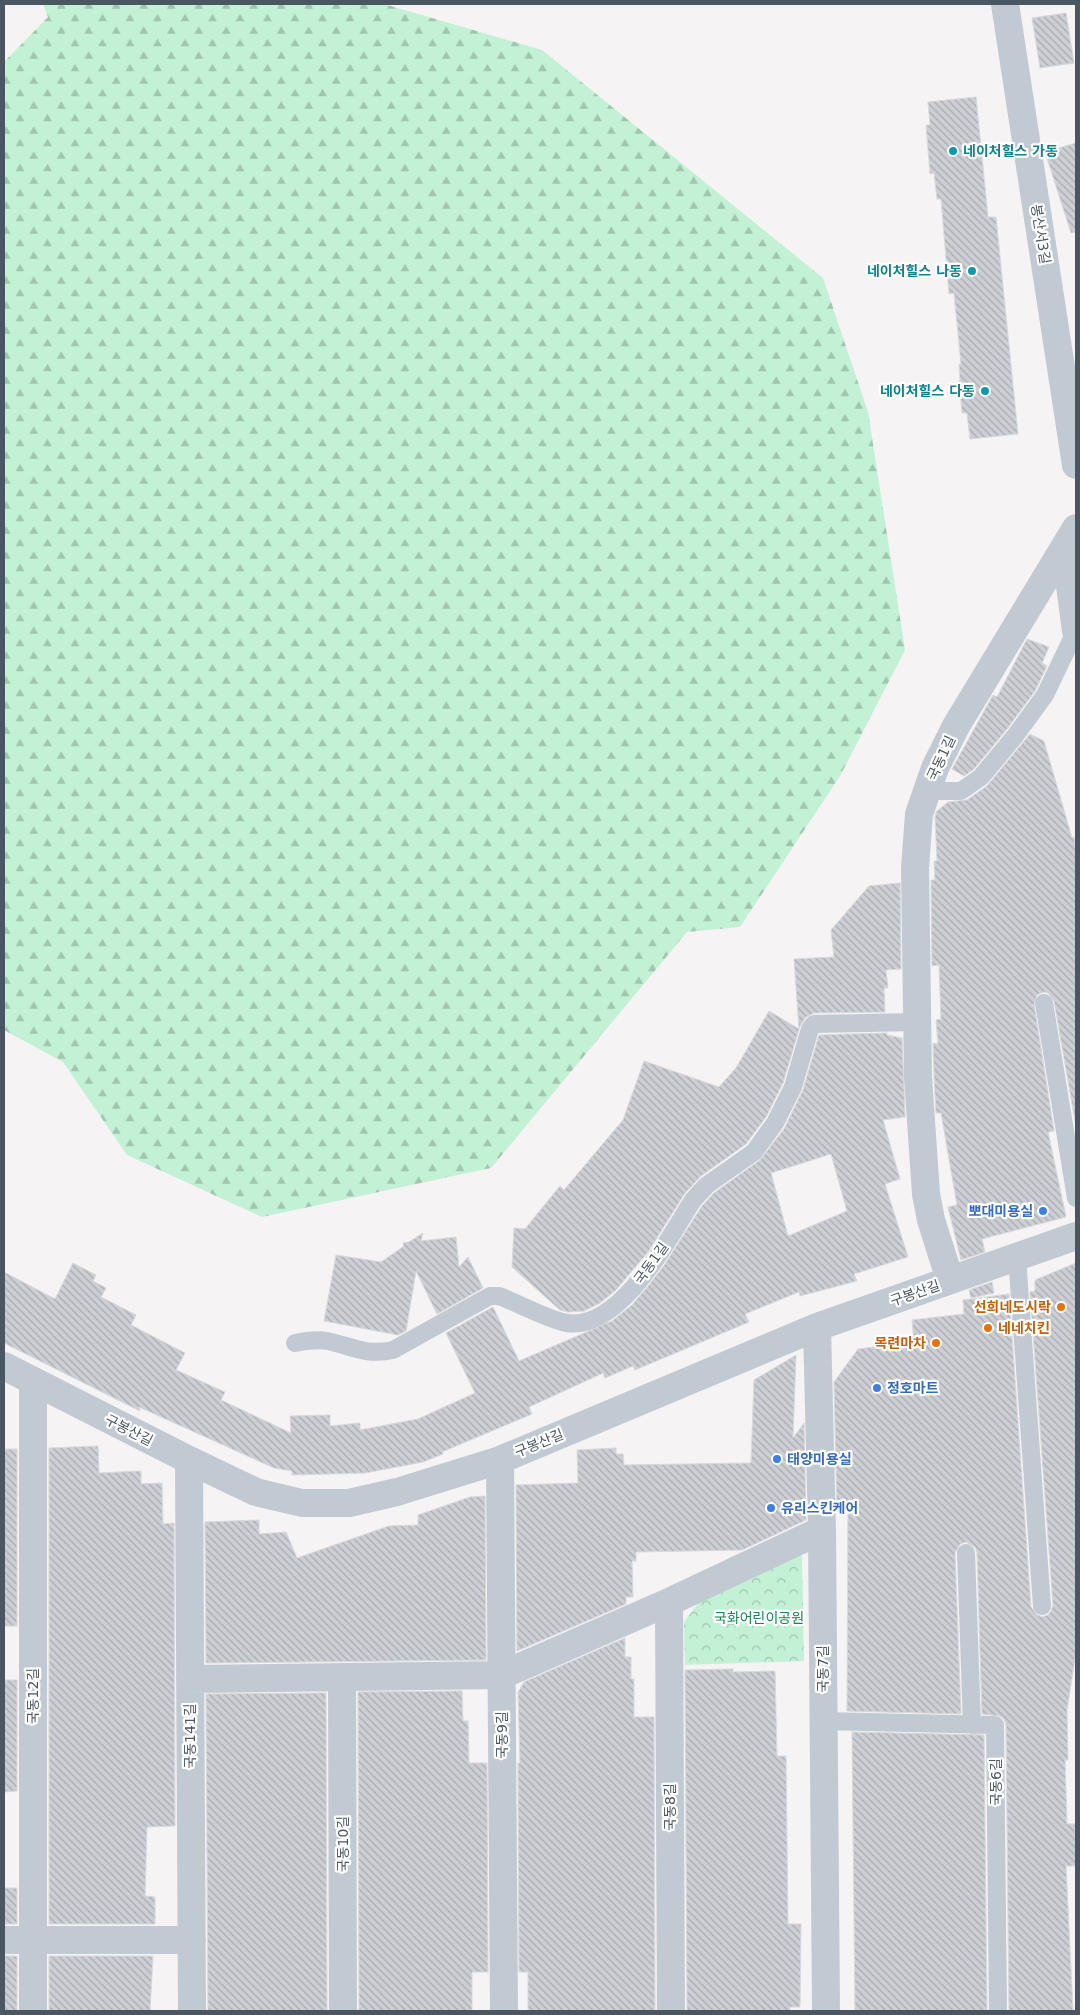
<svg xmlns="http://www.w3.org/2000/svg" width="1080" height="2015" font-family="'DejaVu Sans','Noto Sans KR',sans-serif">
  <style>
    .forest { fill: url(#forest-firs) }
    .park { fill: url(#park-crowns) }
    .building { fill: url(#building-back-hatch); stroke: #d7d9de; fill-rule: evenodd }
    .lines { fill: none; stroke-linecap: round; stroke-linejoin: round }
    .service { stroke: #c1cad2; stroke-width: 18 }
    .minor { stroke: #c1cad2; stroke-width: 28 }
    .culture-dot { fill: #0f9aa8; stroke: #fff; stroke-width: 2 }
    .shop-dot { fill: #3f7fe0; stroke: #fff; stroke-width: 2 }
    .food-dot { fill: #e8710a; stroke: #fff; stroke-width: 2 }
    .labels { text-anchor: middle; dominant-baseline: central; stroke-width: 4.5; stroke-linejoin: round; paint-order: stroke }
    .culture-label { font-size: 14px; font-weight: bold; fill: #0d838f; stroke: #fff; text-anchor: end }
    .street-label { font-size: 14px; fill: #4a5661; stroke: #fff }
    .shop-label { font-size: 14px; font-weight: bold; fill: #366cbe; stroke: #fff; text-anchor: start }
    .food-label { font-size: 14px; font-weight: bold; fill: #c56008; stroke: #fff; text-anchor: end }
    .park-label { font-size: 14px; fill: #17864f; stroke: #fff }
  </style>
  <defs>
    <pattern id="forest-firs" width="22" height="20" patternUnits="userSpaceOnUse" patternTransform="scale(1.25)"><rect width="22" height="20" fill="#c3f1d5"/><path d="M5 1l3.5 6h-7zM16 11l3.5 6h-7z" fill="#a0c6b0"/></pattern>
    <pattern id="park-crowns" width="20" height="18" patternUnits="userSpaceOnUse" patternTransform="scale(1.25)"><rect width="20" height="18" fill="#c3f1d5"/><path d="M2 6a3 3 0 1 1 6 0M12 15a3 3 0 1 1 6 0" fill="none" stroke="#a0c6b0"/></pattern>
    <pattern id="building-back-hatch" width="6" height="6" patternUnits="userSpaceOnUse" patternTransform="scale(1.25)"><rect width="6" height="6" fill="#cdcfd5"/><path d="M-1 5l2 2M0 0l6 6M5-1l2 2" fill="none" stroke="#a8abb0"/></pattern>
  </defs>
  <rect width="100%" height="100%" fill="#f5f3f3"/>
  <path class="forest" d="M 43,4 L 384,4 L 542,50 L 823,278 L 868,412 L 905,650 L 840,776 L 740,927 L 687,932 L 491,1168 L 262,1217 L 127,1155 L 63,1062 L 4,1030 L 4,62 L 48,17 Z"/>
  <path class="park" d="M 802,1556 L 804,1661 L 685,1665 L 684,1622 L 702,1598 L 784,1557 Z"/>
  <path class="building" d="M 1066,13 L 1074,63 L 1040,68 L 1032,18 Z
    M 976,97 L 988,217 L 996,217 L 1018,434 L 970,439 L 967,413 L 962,413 L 959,381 L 960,380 L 959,364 L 961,364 L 954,293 L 949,294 L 941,199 L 937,199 L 934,173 L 930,174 L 926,125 L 930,125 L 928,102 Z
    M 1076,143 L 1076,232 L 1071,233 L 1045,152 Z
    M 1027,639 L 1049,647 L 1042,663 L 1047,666 L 1035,691 L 1007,729 L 974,769 L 964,776 L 952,769 L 993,695 L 997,697 Z
    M 1030,734 L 1044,741 L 1072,838 L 1074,837 L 1076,854 L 1076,1127 L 1054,1001 L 1048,993 L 1043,992 L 1037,995 L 1034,1004 L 1054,1131 L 1048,1132 L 1066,1217 L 982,1239 L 985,1252 L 961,1260 L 948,1207 L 957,1205 L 941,1113 L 936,1113 L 934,1076 L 933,1043 L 938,1044 L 936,1020 L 941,1019 L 939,965 L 932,966 L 931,880 L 935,880 L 934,861 L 937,861 L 935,817 L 936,812 L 948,802 L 967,800 L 987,786 Z
    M 900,883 L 901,969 L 886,970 L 888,988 L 884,988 L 885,1012 L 814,1013 L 806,1017 L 800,1026 L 783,1083 L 766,1117 L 746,1144 L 701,1176 L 685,1193 L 648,1252 L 616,1290 L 600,1303 L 584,1311 L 568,1312 L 560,1310 L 512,1267 L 514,1228 L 525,1229 L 560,1186 L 564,1190 L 623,1120 L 644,1061 L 719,1087 L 736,1068 L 769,1011 L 799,1029 L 794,959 L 834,957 L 831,930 L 869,886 Z
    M 887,1033 L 887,1035 L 902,1038 L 905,1117 L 883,1120 L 900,1179 L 885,1184 L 908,1257 L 854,1274 L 857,1281 L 800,1296 L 799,1292 L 745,1314 L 749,1322 L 635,1370 L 633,1366 L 605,1378 L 603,1373 L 529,1407 L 532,1414 L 442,1452 L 443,1454 L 423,1462 L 365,1473 L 292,1475 L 292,1471 L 274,1468 L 139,1407 L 140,1411 L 4,1343 L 4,1272 L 55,1299 L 73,1263 L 96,1275 L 93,1281 L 106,1288 L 101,1297 L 136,1315 L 131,1325 L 185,1353 L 176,1370 L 225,1392 L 221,1400 L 291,1433 L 290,1416 L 330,1415 L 330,1426 L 360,1423 L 360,1430 L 418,1419 L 475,1393 L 446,1333 L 493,1307 L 519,1361 L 612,1321 L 632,1305 L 649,1285 L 665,1264 L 702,1206 L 714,1193 L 760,1160 L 784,1129 L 803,1090 L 819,1035 ZM 831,1154 L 847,1211 L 788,1236 L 771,1173 Z
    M 423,1233 L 421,1241 L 456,1237 L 459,1267 L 468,1257 L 483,1288 L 437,1314 L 416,1271 L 406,1331 L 398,1335 L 324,1321 L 336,1255 L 381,1262 L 404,1246 L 403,1243 L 409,1242 Z
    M 1076,1263 L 1076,1652 L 1067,1710 L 1068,1760 L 1065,1760 L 1067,1824 L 1075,1824 L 1076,1866 L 1066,1866 L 1073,2011 L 1009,2011 L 1006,1725 L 1004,1719 L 1000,1716 L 982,1714 L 977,1552 L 975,1547 L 966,1542 L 960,1544 L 955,1553 L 961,1714 L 847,1711 L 848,1502 L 837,1507 L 834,1382 L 858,1349 L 914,1342 L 912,1320 L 964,1314 L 963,1300 L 1009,1294 L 1031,1607 L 1037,1615 L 1042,1617 L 1048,1615 L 1051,1611 L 1053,1605 L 1030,1292 L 1035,1291 L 1035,1280 Z
    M 992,1282 L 994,1293 L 971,1298 L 969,1290 Z
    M 796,1355 L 793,1438 L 804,1423 L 806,1520 L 742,1550 L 636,1552 L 636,1561 L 632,1561 L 633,1597 L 626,1597 L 626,1604 L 517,1651 L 516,1485 L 578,1483 L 577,1450 L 616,1448 L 616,1454 L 623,1454 L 624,1465 L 751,1463 L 754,1380 Z
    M 98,1446 L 99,1473 L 141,1471 L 141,1484 L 162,1483 L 163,1524 L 174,1523 L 175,1826 L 147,1827 L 145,1896 L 155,1897 L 155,1924 L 49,1924 L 49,1448 Z
    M 4,1449 L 17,1449 L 17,1626 L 4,1626 Z
    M 485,1496 L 486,1660 L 206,1663 L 205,1522 L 259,1520 L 259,1534 L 286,1532 L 297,1558 L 389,1526 L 418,1525 L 418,1515 L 470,1497 Z
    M 625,1638 L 625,1657 L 631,1657 L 631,1679 L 634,1679 L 634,1717 L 654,1717 L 655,2011 L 528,2011 L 528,1972 L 519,1972 L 518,1763 L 520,1763 L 518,1692 L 524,1682 Z
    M 733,1669 L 733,1672 L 775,1671 L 777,1756 L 786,1756 L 788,1924 L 801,1924 L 800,2007 L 790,2007 L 790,2011 L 687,2011 L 685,1670 Z
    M 4,1680 L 17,1680 L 17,1791 L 4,1792 Z
    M 462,1691 L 463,1721 L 468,1721 L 469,1763 L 487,1763 L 488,1972 L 472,1972 L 472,2011 L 359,2011 L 358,1692 Z
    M 326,1693 L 327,2011 L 208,2011 L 206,1694 Z
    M 852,1732 L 984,1735 L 987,2011 L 855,2011 Z
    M 4,1888 L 17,1888 L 17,1924 L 4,1924 Z
    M 4,1956 L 17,1956 L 17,2011 L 4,2011 Z
    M 49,1956 L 153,1956 L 150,2011 L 49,2011 Z"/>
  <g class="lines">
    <path class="service" d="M 926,791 L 961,791 L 981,777 L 1015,736 L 1045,695 L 1076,630
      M 1044,1003 L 1076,1198
      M 1017,1257 L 1042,1606
      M 295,1343 C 306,1341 316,1339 327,1341 C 352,1346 365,1356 393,1350 L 490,1296 L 499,1296 C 518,1303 549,1320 567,1323 C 620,1331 669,1238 693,1200 L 707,1185 L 754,1152 L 775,1123 L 793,1087 L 810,1029 L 814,1024 L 917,1022
      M 966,1553 L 972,1725
      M 823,1721 L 995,1725 L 998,2011"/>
    <path class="minor" d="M 1005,4 L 1076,465
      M 1065,548 L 1076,631
      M 950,1280 L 931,1220 L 926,1194 L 918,1077 L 915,868 L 919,814 L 935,768 L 956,726 L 1076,528
      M 817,1327 L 822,1530 L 826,2011
      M 4,1366 L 189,1460 L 256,1492 L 302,1503 L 349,1503 L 397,1492 L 500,1460 L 817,1327 L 1076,1236
      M 33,1381 L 33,2011
      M 189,1460 L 192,2011
      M 500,1460 L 504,2011
      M 669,1602 L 671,2011
      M 342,1677 L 343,2011
      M 190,1679 L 502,1675 L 669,1602 L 822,1530
      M 4,1940 L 192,1940"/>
  </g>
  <g class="culture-dot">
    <circle cx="953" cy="151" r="5"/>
    <circle cx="972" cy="271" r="5"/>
    <circle cx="985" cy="391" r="5"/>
  </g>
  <g class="shop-dot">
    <circle cx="1043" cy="1211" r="5"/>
    <circle cx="877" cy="1388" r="5"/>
    <circle cx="777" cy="1459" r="5"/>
    <circle cx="771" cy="1508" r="5"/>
  </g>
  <g class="food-dot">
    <circle cx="1061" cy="1307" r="5"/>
    <circle cx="988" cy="1328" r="5"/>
    <circle cx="936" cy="1343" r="5"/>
  </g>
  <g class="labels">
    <g class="culture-label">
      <text x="963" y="151" text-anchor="start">네이처힐스 가동</text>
      <text x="962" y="271">네이처힐스 나동</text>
      <text x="975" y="391">네이처힐스 다동</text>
    </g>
    <g class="street-label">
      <text transform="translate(1041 234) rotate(81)">봉산서3길</text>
      <text transform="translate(941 758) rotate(-65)">국동1길</text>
      <text transform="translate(651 1263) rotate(-54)">국동1길</text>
      <text transform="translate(915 1293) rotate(-19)">구봉산길</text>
      <text transform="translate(129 1430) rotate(27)">구봉산길</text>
      <text transform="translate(539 1443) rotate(-22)">구봉산길</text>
      <text transform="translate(823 1669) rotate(-90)">국동7길</text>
      <text transform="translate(33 1696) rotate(-90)">국동12길</text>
      <text transform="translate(502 1735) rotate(-90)">국동9길</text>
      <text transform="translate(190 1736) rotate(-90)">국동141길</text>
      <text transform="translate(996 1782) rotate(-90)">국동6길</text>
      <text transform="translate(670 1807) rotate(-90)">국동8길</text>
      <text transform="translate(343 1844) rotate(-90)">국동10길</text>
    </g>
    <g class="shop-label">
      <text x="1033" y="1211" text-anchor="end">뽀대미용실</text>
      <text x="887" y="1388">정호마트</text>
      <text x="787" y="1459">태양미용실</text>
      <text x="781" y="1508">유리스킨케어</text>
    </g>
    <g class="food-label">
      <text x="1051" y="1307">선희네도시락</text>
      <text x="998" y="1328" text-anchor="start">네네치킨</text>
      <text x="926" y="1343">목련마차</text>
    </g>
    <g class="park-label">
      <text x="759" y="1618">국화어린이공원</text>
    </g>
  </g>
  <rect width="1080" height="2015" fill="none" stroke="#4a5661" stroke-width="10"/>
</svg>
